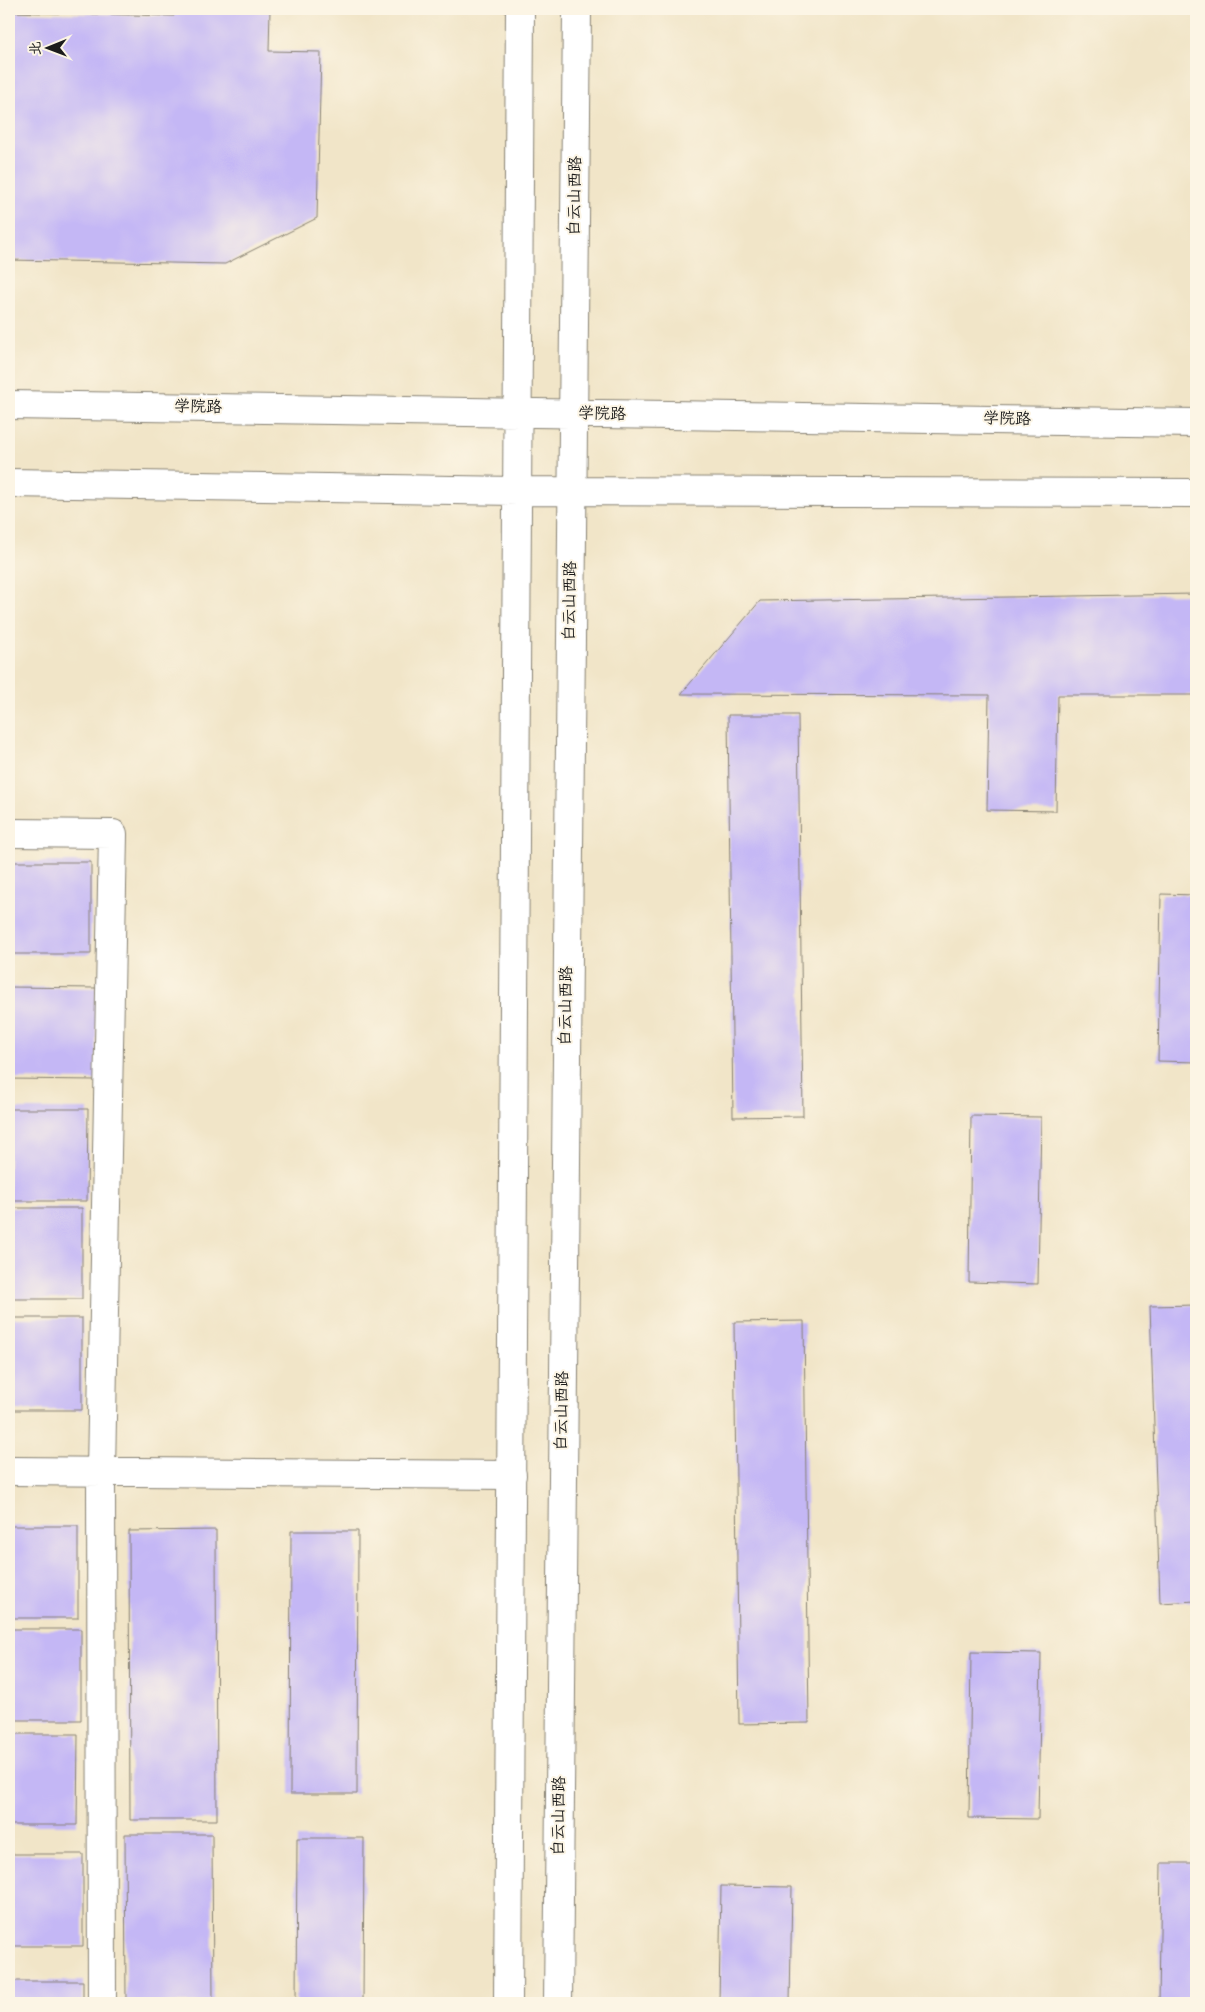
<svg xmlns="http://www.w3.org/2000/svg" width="1205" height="2012" font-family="Dekko,'LXGW WenKai TC',sans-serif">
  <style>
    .building { fill: #c4b7f5 }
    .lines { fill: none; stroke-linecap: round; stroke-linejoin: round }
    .minor-casing { stroke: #868072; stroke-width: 30 }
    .major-casing { stroke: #868072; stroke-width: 30 }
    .minor { stroke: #fff; stroke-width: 28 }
    .major { stroke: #fff; stroke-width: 28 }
    .labels { text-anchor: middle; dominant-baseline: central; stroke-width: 4; stroke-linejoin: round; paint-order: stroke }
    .street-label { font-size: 16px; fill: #1c1c1c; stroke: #fcf5e5 }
  </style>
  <rect width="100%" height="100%" fill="#fcf5e5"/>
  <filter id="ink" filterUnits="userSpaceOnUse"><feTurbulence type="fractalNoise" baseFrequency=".02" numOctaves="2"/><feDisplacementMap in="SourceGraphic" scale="10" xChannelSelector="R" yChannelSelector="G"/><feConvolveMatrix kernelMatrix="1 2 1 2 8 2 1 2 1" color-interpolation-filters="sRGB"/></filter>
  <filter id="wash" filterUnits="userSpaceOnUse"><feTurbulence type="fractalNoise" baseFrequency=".0096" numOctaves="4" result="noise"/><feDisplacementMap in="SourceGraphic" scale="20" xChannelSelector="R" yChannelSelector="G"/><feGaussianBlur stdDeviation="1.12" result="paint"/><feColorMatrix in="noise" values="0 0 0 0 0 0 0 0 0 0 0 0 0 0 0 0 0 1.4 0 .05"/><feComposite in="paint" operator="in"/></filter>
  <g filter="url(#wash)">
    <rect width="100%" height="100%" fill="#f1e5c8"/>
    <g id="blocks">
      <path class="building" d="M 174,9 L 270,9 L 269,51 L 321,52 L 317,218 L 225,264 L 9,260 L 9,12 L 174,16 Z
        M 1196,594 L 1196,695 L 1058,695 L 1056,811 L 987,810 L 989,695 L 681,694 L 760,601 Z
        M 728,715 L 798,715 L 803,1116 L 733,1117 Z
        M 9,862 L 91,862 L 91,954 L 9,954 Z
        M 1161,894 L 1196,895 L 1196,1062 L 1158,1061 Z
        M 9,987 L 96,988 L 96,1080 L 9,1079 Z
        M 9,1109 L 88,1109 L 87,1201 L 9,1201 Z
        M 971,1116 L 1041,1117 L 1038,1284 L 969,1282 Z
        M 9,1208 L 82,1208 L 82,1299 L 9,1299 Z
        M 1196,1305 L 1196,1601 L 1160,1603 L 1150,1306 Z
        M 9,1318 L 82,1318 L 82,1410 L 9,1410 Z
        M 804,1321 L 809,1723 L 739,1724 L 734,1322 Z
        M 9,1526 L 78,1526 L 78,1618 L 9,1618 Z
        M 216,1530 L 217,1820 L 130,1820 L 129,1531 Z
        M 291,1531 L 358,1531 L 357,1794 L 290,1794 Z
        M 9,1629 L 81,1629 L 81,1720 L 9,1720 Z
        M 971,1652 L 1041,1653 L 1038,1819 L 969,1818 Z
        M 9,1734 L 78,1734 L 77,1825 L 9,1825 Z
        M 125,1834 L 212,1834 L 213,2003 L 126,2003 Z
        M 297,1838 L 364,1838 L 363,2003 L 296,2003 Z
        M 9,1854 L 83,1854 L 83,1946 L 9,1946 Z
        M 1161,1863 L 1196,1863 L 1196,2003 L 1159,2003 Z
        M 721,1886 L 792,1887 L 790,2003 L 719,2003 Z
        M 9,1981 L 83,1981 L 83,2003 L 9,2003 Z"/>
    </g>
  </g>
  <g filter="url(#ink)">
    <use href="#blocks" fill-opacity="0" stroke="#868072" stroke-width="1"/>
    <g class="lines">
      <defs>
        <path id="minor" d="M 9,833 L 113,834 L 101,1471 L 102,2003
          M 9,1471 L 512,1475"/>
        <path id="major" d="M 9,405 L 1196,423
          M 9,483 L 517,491 L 1196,493
          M 508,2003 L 520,9
          M 558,2003 L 577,9"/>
      </defs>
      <use href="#minor" class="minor-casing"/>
      <use href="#major" class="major-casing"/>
      <use href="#minor" class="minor"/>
      <use href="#major" class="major"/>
    </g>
  </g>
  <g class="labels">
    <g class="street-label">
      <text transform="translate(576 196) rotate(-89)">白云山西路</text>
      <text transform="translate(198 408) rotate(1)">学院路</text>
      <text transform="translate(602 415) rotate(1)">学院路</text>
      <text transform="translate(1007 420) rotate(1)">学院路</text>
      <text transform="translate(571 601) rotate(-89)">白云山西路</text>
      <text transform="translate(567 1006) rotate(-89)">白云山西路</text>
      <text transform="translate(563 1411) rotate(-89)">白云山西路</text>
      <text transform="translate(560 1816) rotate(-89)">白云山西路</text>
    </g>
  </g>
  <rect width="1205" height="2012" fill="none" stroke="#fcf5e5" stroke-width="30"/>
  <g transform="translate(48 48) rotate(269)" stroke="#fcf5e5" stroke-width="4" paint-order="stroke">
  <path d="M0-4L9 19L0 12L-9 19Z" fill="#1c1c1c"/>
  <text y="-8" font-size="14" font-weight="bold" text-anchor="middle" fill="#1c1c1c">北</text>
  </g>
</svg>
